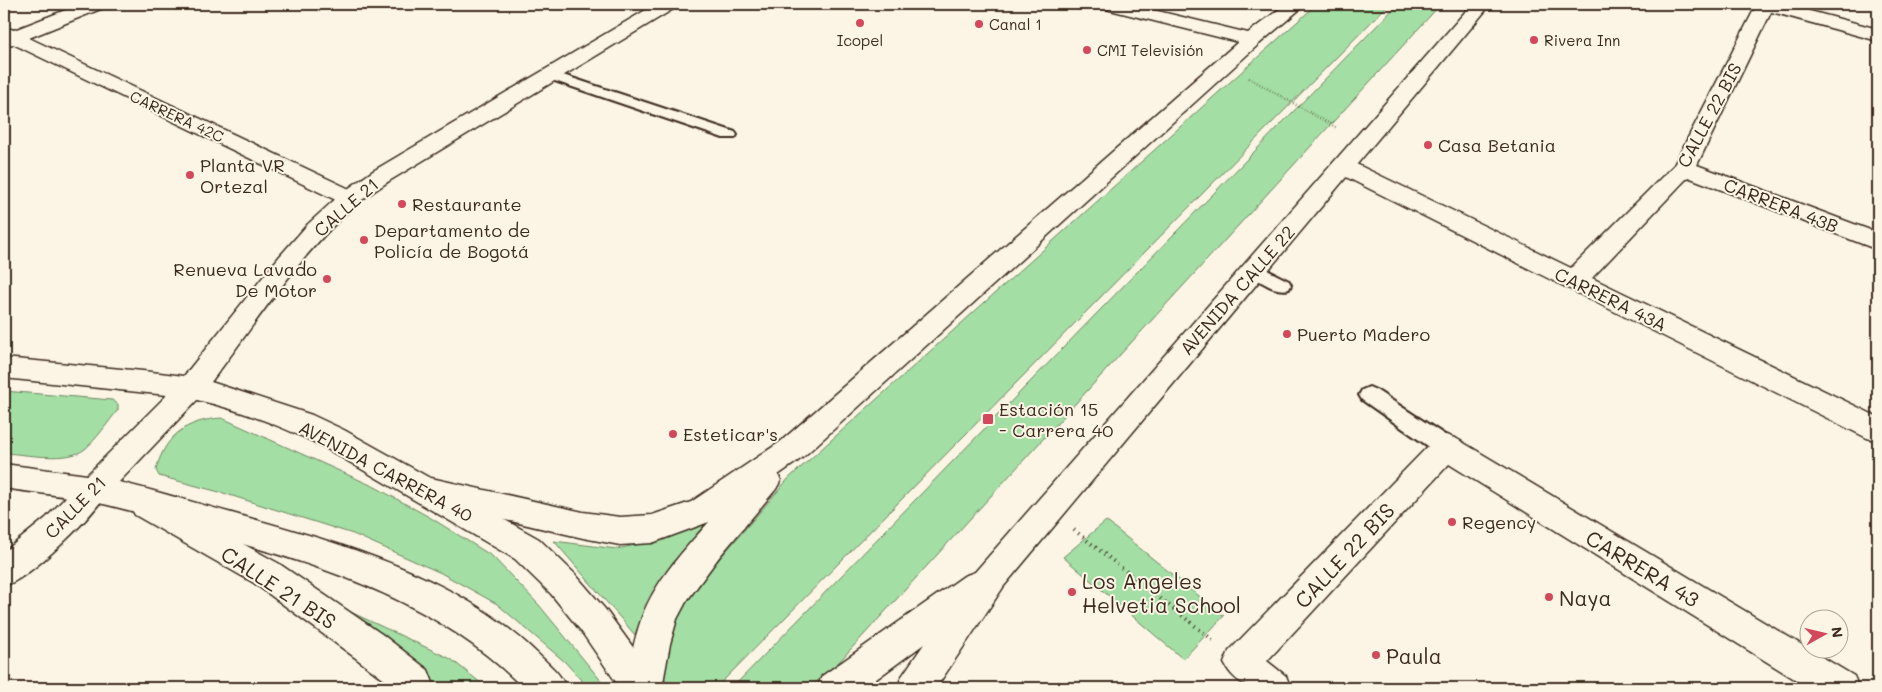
<svg xmlns="http://www.w3.org/2000/svg" width="1882" height="692" font-family="Mali,sans-serif">
  <style>
    .green { fill: #a3dea4; stroke: #6f8461 }
    .lines { fill: none; stroke-linecap: round; stroke-linejoin: round }
    .lane-casing { stroke: #3b2a1e; stroke-width: 4 }
    .street-casing { stroke: #3b2a1e; stroke-width: 3 }
    .secondary-casing { stroke: #3b2a1e; stroke-width: 3 }
    .path-far1 { stroke: #3b2a1e; stroke-width: 2.5; stroke-dasharray: 0.5 2.5; stroke-linecap: butt }
    .path { stroke: #3b2a1e; stroke-width: 4; stroke-dasharray: 1 4.5; stroke-linecap: butt }
    .lane { fill: #fcf5e5; fill-rule: evenodd }
    .street { fill: #fcf5e5; fill-rule: evenodd }
    .secondary { fill: #fcf5e5; fill-rule: evenodd }
    .poi-dot { fill: #d1495b; stroke: #fcf5e5; stroke-width: 2 }
    .labels { text-anchor: middle; dominant-baseline: central; stroke-width: 4; stroke-linejoin: round; paint-order: stroke }
    .far-poi-label { font-size: 15px; fill: #3b2a1e; stroke: #fcf5e5; text-anchor: start }
    .far-street-label { font-size: 15px; fill: #3b2a1e; stroke: #fcf5e5 }
    .street-label { font-size: 18px; fill: #3b2a1e; stroke: #fcf5e5 }
    .poi-label { font-size: 18px; fill: #3b2a1e; stroke: #fcf5e5; text-anchor: start }
    .near-street-label { font-size: 21px; fill: #3b2a1e; stroke: #fcf5e5 }
    .near-poi-label { font-size: 21px; fill: #3b2a1e; stroke: #fcf5e5; text-anchor: start }
  </style>
  <rect width="100%" height="100%" fill="#fcf5e5"/>
  <filter id="ink" filterUnits="userSpaceOnUse"><feTurbulence type="fractalNoise" baseFrequency=".02" numOctaves="2"/><feDisplacementMap in="SourceGraphic" scale="10" xChannelSelector="R" yChannelSelector="G"/><feConvolveMatrix kernelMatrix="1 2 1 2 8 2 1 2 1" color-interpolation-filters="sRGB"/></filter>
  <g filter="url(#ink)">
    <path class="green" d="M 1317,4 L 1389,4 L 716,688 L 672,688 L 657,671 L 661,636 L 696,586 L 789,478 Z
      M 1398,4 L 1441,4 L 840,661 L 809,688 L 732,688 Z
      M 4,391 L 112,400 L 118,404 L 118,410 C 108,422 97,439 85,449 C 68,463 25,454 4,453 Z
      M 222,418 L 375,487 L 431,518 L 492,556 L 539,605 L 607,688 L 588,688 L 565,662 L 497,604 L 441,573 L 353,534 L 223,493 L 159,476 L 156,470 C 165,435 187,420 222,418 Z
      M 708,521 C 677,559 653,589 635,635 L 554,541 L 617,549 L 663,539 Z
      M 1106,521 L 1224,616 L 1183,659 L 1063,557 Z
      M 340,607 L 451,659 L 487,688 L 433,688 L 428,676 Z"/>
    <g class="lines">
      <defs>
        <path id="lane" d="M 551,71 L 735,132 L 737,135 L 735,138 L 723,138 L 546,78 L 544,75 L 546,72 Z
          M 1255,264 L 1289,281 L 1291,285 L 1289,289 C 1275,293 1261,281 1248,274 L 1246,270 L 1248,266 Z
          M 1369,387 L 1376,390 L 1454,441 L 1457,447 L 1454,453 L 1446,456 L 1438,453 L 1362,400 L 1359,395 L 1362,390 Z"/>
        <path id="street" d="M 81,4 L 106,4 L 103,8 L 29,38 L 358,193 L 362,198 L 358,203 L 350,205 L 342,203 L 13,44 L 4,47 L 4,27 L 14,30 Z
          M 1099,4 L 1129,4 L 1248,33 L 1286,4 L 1306,4 L 1259,44 L 802,458 L 778,475 L 781,480 L 776,489 L 719,557 L 686,602 L 677,619 L 670,644 L 662,688 L 626,688 C 629,664 634,639 642,617 C 655,581 684,550 709,522 L 652,543 L 620,545 L 583,538 L 420,500 L 415,491 L 420,482 L 431,478 L 583,512 L 620,517 L 652,515 L 691,502 L 780,442 L 1238,42 L 1102,8 Z
          M 1757,4 L 1775,4 L 1697,165 L 1878,233 L 1878,250 L 1688,177 L 1592,278 L 1878,417 L 1878,441 L 1867,438 L 1336,172 L 1333,167 L 1336,162 L 1344,160 L 1352,162 L 1571,268 L 1674,165 Z
          M 1446,435 L 1457,439 L 1854,676 L 1859,688 L 1809,688 L 1449,464 L 1267,661 L 1286,676 L 1291,688 C 1261,688 1239,692 1224,663 L 1229,651 L 1435,439 Z
          M 93,476 L 104,480 L 109,489 C 95,515 31,578 4,586 L 4,552 L 46,518 L 82,480 Z
          M 146,493 L 157,497 L 278,563 L 383,635 L 428,670 L 435,688 L 395,688 L 357,659 L 254,583 L 135,515 L 130,506 L 135,497 Z"/>
        <path id="secondary" d="M 656,4 L 678,4 L 675,8 L 389,181 C 379,188 368,195 358,203 C 303,249 255,324 211,382 L 312,415 L 344,430 L 539,539 L 575,574 L 605,609 L 654,676 L 659,688 L 620,688 L 581,631 L 551,594 L 515,559 L 322,446 C 282,426 240,410 197,400 L 119,482 C 156,491 192,502 228,512 C 336,542 456,574 538,654 C 549,665 561,673 566,688 L 523,688 C 442,605 334,570 225,539 C 182,526 138,511 94,502 C 64,495 34,493 4,488 L 4,464 L 87,475 L 167,395 L 4,378 L 4,358 L 143,371 L 184,376 L 279,257 L 308,224 L 342,193 L 373,171 Z
          M 1472,4 L 1491,4 L 1004,586 L 936,688 L 897,688 L 902,676 L 924,644 L 864,688 L 817,688 L 822,676 L 964,576 L 975,572 Z
          M 1754,4 L 1783,4 L 1878,29 L 1878,41 L 1757,8 Z"/>
      </defs>
      <use href="#lane" class="lane-casing"/>
      <use href="#street" class="street-casing"/>
      <use href="#secondary" class="secondary-casing"/>
      <path class="path-far1" d="M 1249,78 L 1337,128"/>
      <path class="path" d="M 1074,530 L 1214,641"/>
      <use href="#lane" class="lane"/>
      <use href="#street" class="street"/>
      <use href="#secondary" class="secondary"/>
    </g>
  </g>
  <g class="poi-dot">
    <circle cx="860" cy="23" r="5"/>
    <circle cx="979" cy="24" r="5"/>
    <circle cx="1534" cy="40" r="5"/>
    <circle cx="1087" cy="50" r="5"/>
    <circle cx="1428" cy="145" r="5"/>
    <circle cx="190" cy="175" r="5"/>
    <circle cx="402" cy="204" r="5"/>
    <circle cx="364" cy="240" r="5"/>
    <circle cx="327" cy="279" r="5"/>
    <circle cx="1287" cy="334" r="5"/>
    <rect x="982" y="413" width="12" height="12" rx="2.5"/>
    <circle cx="673" cy="434" r="5"/>
    <circle cx="1452" cy="522" r="5"/>
    <circle cx="1072" cy="592" r="5"/>
    <circle cx="1549" cy="597" r="5"/>
    <circle cx="1376" cy="655" r="5"/>
  </g>
  <g class="labels">
    <g class="far-poi-label">
      <text x="989" y="24">Canal 1</text>
      <text x="860" y="40" text-anchor="middle">Icopel</text>
      <text x="1544" y="40">Rivera Inn</text>
      <text x="1097" y="50">CMI Televisión</text>
    </g>
    <g class="far-street-label">
      <text transform="translate(177 116) rotate(25)">CARRERA 42C</text>
    </g>
    <g class="street-label">
      <text transform="translate(1709 115) rotate(-62)">CALLE 22 BIS</text>
      <text transform="translate(1781 205) rotate(21)">CARRERA 43B</text>
      <text transform="translate(346 207) rotate(-41)">CALLE 21</text>
      <text transform="translate(1237 290) rotate(-49)">AVENIDA CALLE 22</text>
      <text transform="translate(1611 299) rotate(26)">CARRERA 43A</text>
      <text transform="translate(386 471) rotate(28)">AVENIDA CARRERA 40</text>
      <text transform="translate(75 507) rotate(-46)">CALLE 21</text>
    </g>
    <g class="poi-label">
      <text x="1438" y="145">Casa Betania</text>
      <text x="200" y="165">Planta VR<tspan x="200" dy="21">Ortezal</tspan></text>
      <text x="412" y="204">Restaurante</text>
      <text x="374" y="230">Departamento de<tspan x="374" dy="21">Policía de Bogotá</tspan></text>
      <text x="317" y="269" text-anchor="end">Renueva Lavado<tspan x="317" dy="21">De Motor</tspan></text>
      <text x="1297" y="334">Puerto Madero</text>
      <text x="999" y="409">Estación 15<tspan x="999" dy="21">- Carrera 40</tspan></text>
      <text x="683" y="434">Esteticar's</text>
      <text x="1462" y="522">Regency</text>
    </g>
    <g class="near-street-label">
      <text transform="translate(1344 555) rotate(-47)">CALLE 22 BIS</text>
      <text transform="translate(1643 568) rotate(31)">CARRERA 43</text>
      <text transform="translate(279 587) rotate(33)">CALLE 21 BIS</text>
    </g>
    <g class="near-poi-label">
      <text x="1082" y="580">Los Angeles<tspan x="1082" dy="24">Helvetia School</tspan></text>
      <text x="1559" y="597">Naya</text>
      <text x="1386" y="655">Paula</text>
    </g>
  </g>
  <rect width="1882" height="692" fill="none" stroke="#fcf5e5" stroke-width="20"/>
  <rect x="10" y="10" width="1862" height="672" fill="none" stroke="#3b2a1e" stroke-width="2" filter="url(#ink)"/>
  <g transform="translate(1824 634) rotate(82)"><circle r="24" fill="#fcf5e5" stroke="#afa495"/>
  <path d="M0-4L9 19L0 12L-9 19Z" fill="#d1495b"/>
  <text y="-8" font-size="14" font-weight="bold" text-anchor="middle" fill="#3b2a1e">N</text>
  </g>
</svg>
